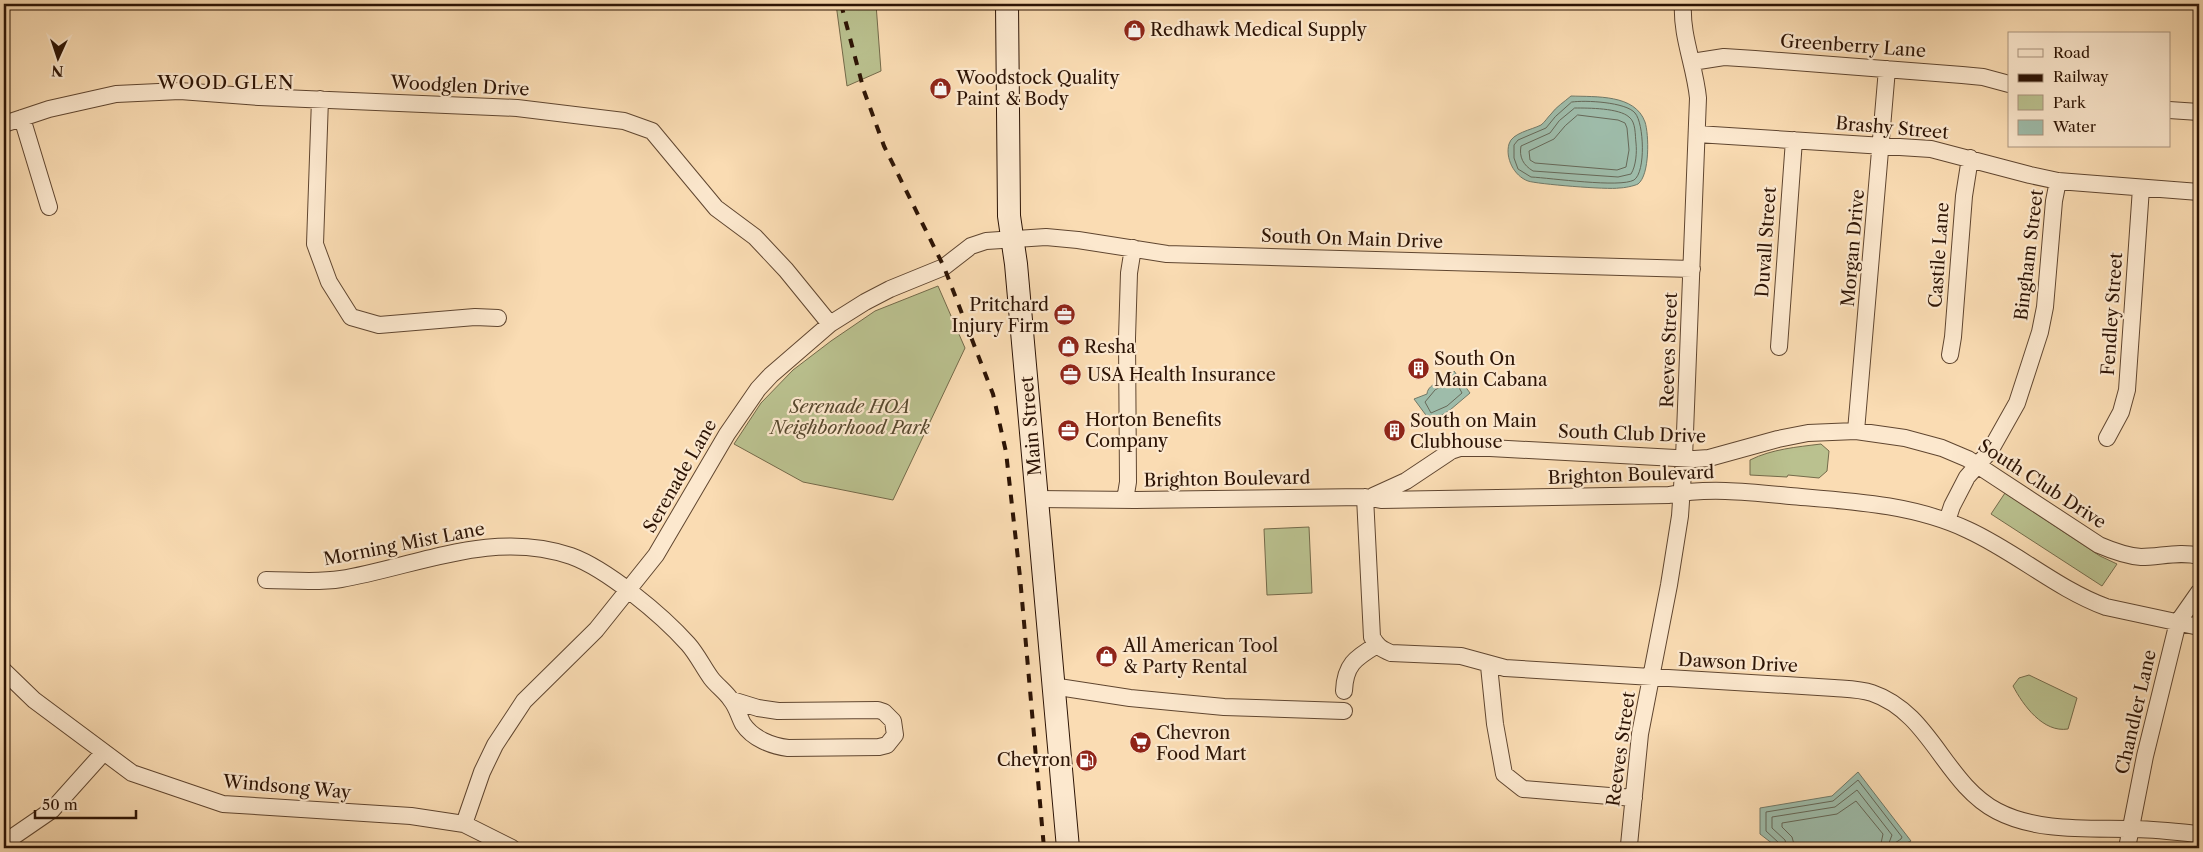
<svg xmlns="http://www.w3.org/2000/svg" width="2203" height="852" font-family="'Libre Caslon Text',serif">
  <style>
    .green { fill: #bac18f; stroke: #746a4a }
    .water { fill: #9ebcaa; stroke: #717968 }
    .lines { fill: none; stroke-linecap: round; stroke-linejoin: round }
    .shore { stroke: #666858; stroke-width: 1 }
    .street-casing { stroke: #604630; stroke-width: 18 }
    .secondary-casing { stroke: #2d1405; stroke-width: 24 }
    .street { stroke: #fce8ce; stroke-width: 16 }
    .secondary { stroke: #fce8ce; stroke-width: 22 }
    .rail { stroke: #2d1405; stroke-width: 4; stroke-dasharray: 9 9; stroke-linecap: butt }
    .labels { text-anchor: middle; dominant-baseline: central; stroke-width: 4.5; stroke-linejoin: round; paint-order: stroke }
    .poi-label { font-size: 18px; fill: #2d1405; stroke: #fce8ce; text-anchor: start }
    .street-label { font-size: 18px; fill: #2d1405; stroke: #fce8ce }
    .park-label { font-size: 18px; font-style: italic; fill: #57482e; stroke: #fce8ce }
    .neighbourhood-label { font-size: 19px; letter-spacing: 1px; fill: #2d1405; stroke: #fce8ce }
  </style>
  <rect width="100%" height="100%" fill="#fadcb3"/>
  <filter id="stains"><feTurbulence type="fractalNoise" baseFrequency=".004" numOctaves="4"/><feColorMatrix values="0 0 0 0 .2 0 0 0 0 .09 0 0 0 0 .02 0 0 0 .5 -.17"/></filter>
  <radialGradient id="worn" r=".72"><stop offset=".6" stop-color="#630" stop-opacity="0"/><stop offset="1" stop-color="#630" stop-opacity=".3"/></radialGradient>
  <path class="green" d="M 836,4 L 876,4 L 881,71 L 847,86 Z
    M 938,286 L 965,348 L 893,500 L 803,482 L 734,444 L 761,403 L 793,370 L 831,341 L 875,311 Z
    M 1821,444 L 1829,451 L 1827,471 L 1819,478 L 1788,475 L 1787,477 L 1750,475 L 1750,460 C 1772,449 1797,447 1821,444 Z
    M 2005,493 L 2100,556 L 2117,564 L 2102,586 L 1991,514 Z
    M 1309,527 L 1312,593 L 1267,595 L 1264,529 Z
    M 2029,675 L 2077,698 L 2068,729 C 2043,733 2023,705 2013,686 L 2019,678 Z"/>
  <path class="water" d="M 1571,96 C 1596,97 1635,94 1645,122 C 1649,134 1650,175 1638,184 C 1634,186 1624,188 1619,188 C 1609,190 1536,184 1528,181 C 1514,176 1505,158 1509,144 C 1512,133 1531,130 1541,125 C 1545,122 1547,118 1551,114 C 1556,107 1564,102 1571,96 Z
    M 1454,371 L 1470,393 L 1450,410 L 1431,422 L 1414,399 L 1427,394 C 1427,387 1437,381 1444,382 Z
    M 1858,772 L 1911,841 L 1894,848 L 1778,848 L 1760,834 L 1760,808 L 1832,796 Z"/>
  <g class="lines">
    <path class="shore" d="M 1572,102 C 1585,100 1626,102 1635,113 C 1644,123 1646,172 1634,180 C 1620,188 1551,178 1531,177 L 1518,169 L 1514,158 L 1514,145 L 1518,140 L 1546,128 L 1555,117 Z
      M 1575,108 C 1589,108 1619,108 1629,117 C 1636,122 1635,135 1636,143 C 1637,152 1636,166 1631,174 L 1618,177 L 1533,171 C 1523,165 1519,157 1521,146 L 1550,133 L 1559,121 Z
      M 1578,115 L 1618,120 L 1625,123 L 1627,128 L 1629,150 L 1626,167 L 1617,170 L 1535,163 L 1530,160 L 1529,151 L 1554,139 L 1565,126 Z
      M 1453,381 L 1456,382 L 1462,393 L 1447,406 L 1431,413 L 1425,402 L 1435,390 Z
      M 1781,848 L 1779,843 L 1766,831 L 1766,812 L 1833,801 L 1858,780 L 1902,837 L 1901,839 L 1895,843 L 1894,848
      M 1787,848 L 1785,840 L 1772,828 L 1772,817 L 1835,807 L 1857,790 L 1892,835 L 1887,848
      M 1795,848 L 1792,837 L 1782,827 L 1782,823 L 1837,814 L 1856,801 L 1883,834 L 1880,848"/>
    <defs>
      <path id="street" d="M 1692,62 L 1724,57 L 1755,59 L 1962,75 L 1983,77 L 2009,84
        M 320,99 L 315,244 L 329,282 L 351,317 L 379,325 L 475,317 L 498,318
        M 2169,110 L 2199,112
        M 22,118 L 49,207
        M 4,124 L 49,109 L 116,94 L 180,91 L 259,97 L 517,108 L 624,121 L 652,131 L 716,208 L 755,237 L 786,270 L 830,324
        M 1697,134 L 1931,149 L 2030,175 L 2058,181 L 2199,192
        M 1779,347 L 1794,140
        M 1950,355 L 1953,337 L 1964,196 L 1970,158
        M 1856,431 L 1887,69
        M 2107,438 L 2121,412 L 2127,390 L 2141,188
        M 1373,496 L 1406,481 L 1451,451 L 1460,448 L 1490,448 L 1694,459 L 1709,458 L 1778,439 L 1808,433 L 1856,431 L 1905,438 L 1942,448 L 1968,459 L 2099,545 C 2113,551 2126,556 2141,557 C 2160,557 2180,551 2199,556
        M 1365,497 L 1372,637 C 1377,646 1381,649 1391,653 L 1461,656 L 1505,668 L 1834,688 C 1847,689 1860,689 1872,693 C 1931,713 1944,783 1997,811 C 2037,832 2088,828 2131,829 C 2154,829 2177,832 2199,834
        M 1037,499 L 1135,500 L 1365,497 L 1381,500 L 1669,495 C 1708,487 1750,492 1790,496 C 1849,501 1913,504 1968,530 C 2016,552 2057,589 2106,607 L 2199,627
        M 1125,500 L 1128,482 L 1127,338 L 1129,273 L 1133,248
        M 1947,521 L 1952,506 L 1967,477 L 1990,451 L 2017,403 L 2030,363 L 2040,332 L 2045,307 L 2054,201 L 2058,181
        M 266,580 C 291,580 317,583 341,579 C 417,566 493,529 571,556 C 607,569 662,615 688,644 C 697,654 703,667 711,678 C 717,686 726,692 731,700 C 737,707 739,717 743,724 C 753,739 772,746 788,748 L 879,747 L 887,745 L 895,735 L 893,721 L 884,712 L 878,710 L 778,711 L 758,708 L 732,700
        M 1489,666 L 1495,724 L 1504,774 L 1523,789 L 1634,798
        M 4,671 L 34,700 L 132,773 L 223,804 L 411,816 L 464,824 L 512,848
        M 1052,686 L 1130,698 L 1224,707 L 1344,711
        M 1344,691 C 1345,665 1355,658 1377,645
        M 464,824 L 482,772 L 495,745 L 524,701 L 596,630 L 656,555 L 727,434 L 758,389 L 771,375 L 830,324 L 865,302 L 890,289 L 944,267 L 971,246 L 986,241 L 1046,237 L 1078,240 L 1167,254 L 1692,269
        M 4,843 L 52,810 L 104,752
        M 1629,845 L 1640,734 L 1669,585 L 1680,516 L 1684,458 L 1698,98 C 1695,66 1681,36 1683,4
        M 2127,848 L 2145,756 L 2178,622 L 2199,592"/>
      <path id="secondary" d="M 1007,4 L 1009,216 L 1016,264 L 1068,848"/>
    </defs>
    <use href="#street" class="street-casing"/>
    <use href="#secondary" class="secondary-casing"/>
    <use href="#street" class="street"/>
    <use href="#secondary" class="secondary"/>
    <path class="rail" d="M 841,4 L 864,91 L 884,146 L 944,267 L 993,394 L 1006,452 L 1020,577 L 1044,848"/>
  </g>
  <defs>
    <symbol id="shop-disc" viewBox="-11 -11 22 22"><circle r="9.5" fill="#8f2418" stroke="#fce8ce"/><path d="M-5-2.5h2.3a2.7 3.5 0 0 1 5.4 0H5L5.5 6h-11ZM-1.5-2.5h3a1.5 2.3 0 0 0-3 0Z" fill="#fff"/></symbol>
    <symbol id="office-disc" viewBox="-11 -11 22 22"><circle r="9.5" fill="#8f2418" stroke="#fce8ce"/><path d="M-6-3h4V-5.5h4V-3h4V5H-6ZM-1-4.5V-3h2v-1.5ZM-6 0V1H6V0Z" fill="#fff"/></symbol>
    <symbol id="building-disc" viewBox="-11 -11 22 22"><circle r="9.5" fill="#8f2418" stroke="#fce8ce"/><path d="M-4-6H4V6H1V3H-1V6H-4ZM-2.5-4.3h1.7v1.8h-1.7ZM.8-4.3h1.7v1.8H.8ZM-2.5-1h1.7V.8h-1.7ZM.8-1h1.7V.8H.8Z" fill="#fff"/></symbol>
    <symbol id="supermarket-disc" viewBox="-11 -11 22 22"><circle r="9.5" fill="#8f2418" stroke="#fce8ce"/><path d="M-6-5.5h2.5l.6 2H6L4.5 2H-2.5L-4.4-4H-6ZM-1.5 3.2a1.3 1.3 0 1 0 .1 0ZM3 3.2a1.3 1.3 0 1 0 .1 0Z" fill="#fff"/></symbol>
    <symbol id="fuel-disc" viewBox="-11 -11 22 22"><circle r="9.5" fill="#8f2418" stroke="#fce8ce"/><path d="M-5.5-6h7V0h2V4h1.3V-2.5L3-4.5l.8-.8L6-3V5H2.5V1h-1V6h-7ZM-4.2-4.7v3.2H.2V-4.7Z" fill="#fff"/></symbol>
  </defs>
  <g fill-rule="evenodd">
    <use href="#shop-disc" x="1122" y="18" width="25" height="25"/>
    <use href="#shop-disc" x="928" y="76" width="25" height="25"/>
    <use href="#office-disc" x="1052" y="302" width="25" height="25"/>
    <use href="#shop-disc" x="1056" y="334" width="25" height="25"/>
    <use href="#building-disc" x="1406" y="356" width="25" height="25"/>
    <use href="#office-disc" x="1058" y="362" width="25" height="25"/>
    <use href="#office-disc" x="1056" y="418" width="25" height="25"/>
    <use href="#building-disc" x="1382" y="418" width="25" height="25"/>
    <use href="#shop-disc" x="1094" y="644" width="25" height="25"/>
    <use href="#supermarket-disc" x="1128" y="730" width="25" height="25"/>
    <use href="#fuel-disc" x="1074" y="748" width="25" height="25"/>
  </g>
  <g class="labels">
    <g class="poi-label">
      <text x="1150" y="30">Redhawk Medical Supply</text>
      <text x="956" y="78">Woodstock Quality<tspan x="956" dy="21">Paint &amp; Body</tspan></text>
      <text x="1049" y="305" text-anchor="end">Pritchard<tspan x="1049" dy="21">Injury Firm</tspan></text>
      <text x="1084" y="347">Resha</text>
      <text x="1434" y="359">South On<tspan x="1434" dy="21">Main Cabana</tspan></text>
      <text x="1087" y="375">USA Health Insurance</text>
      <text x="1085" y="420">Horton Benefits<tspan x="1085" dy="21">Company</tspan></text>
      <text x="1410" y="421">South on Main<tspan x="1410" dy="21">Clubhouse</tspan></text>
      <text x="1123" y="646">All American Tool<tspan x="1123" dy="21">&amp; Party Rental</tspan></text>
      <text x="1156" y="733">Chevron<tspan x="1156" dy="21">Food Mart</tspan></text>
      <text x="1071" y="760" text-anchor="end">Chevron</text>
    </g>
    <g class="street-label">
      <text transform="translate(1853 46) rotate(4)">Greenberry Lane</text>
      <text transform="translate(460 86) rotate(3)">Woodglen Drive</text>
      <text transform="translate(1892 128) rotate(5)">Brashy Street</text>
      <text transform="translate(1352 239) rotate(2)">South On Main Drive</text>
      <text transform="translate(1766 242) rotate(-86)">Duvall Street</text>
      <text transform="translate(1853 248) rotate(-85)">Morgan Drive</text>
      <text transform="translate(1939 255) rotate(-86)">Castile Lane</text>
      <text transform="translate(2029 255) rotate(-83)">Bingham Street</text>
      <text transform="translate(2112 314) rotate(-86)">Fendley Street</text>
      <text transform="translate(1669 350) rotate(-88)">Reeves Street</text>
      <text transform="translate(1031 426) rotate(-95)">Main Street</text>
      <text transform="translate(1632 434) rotate(2)">South Club Drive</text>
      <text transform="translate(1631 475) rotate(-2)">Brighton Boulevard</text>
      <text transform="translate(680 476) rotate(-60)">Serenade Lane</text>
      <text transform="translate(1227 479) rotate(-1)">Brighton Boulevard</text>
      <text transform="translate(2042 484) rotate(33)">South Club Drive</text>
      <text transform="translate(404 544) rotate(-11)">Morning Mist Lane</text>
      <text transform="translate(1738 663) rotate(3)">Dawson Drive</text>
      <text transform="translate(2136 712) rotate(-77)">Chandler Lane</text>
      <text transform="translate(1621 749) rotate(-82)">Reeves Street</text>
      <text transform="translate(287 787) rotate(5)">Windsong Way</text>
    </g>
    <g class="park-label">
      <text x="850" y="407">Serenade HOA<tspan x="850" dy="21">Neighborhood Park</tspan></text>
    </g>
    <g class="neighbourhood-label">
      <text x="226" y="82">WOOD GLEN</text>
    </g>
  </g>
  <rect width="2203" height="852" fill="none" stroke="#fadcb3" stroke-width="20"/>
  <rect x="5" y="5" width="2193" height="842" fill="none" stroke="#2d1405" stroke-width="2.5"/>
  <rect x="10" y="10" width="2183" height="832" fill="none" stroke="#2d1405"/>
  <rect x="2008" y="32" width="162" height="115" fill="#fce8ce" stroke="#a9937e"/>
  <rect x="2018" y="49" width="25" height="8" fill="#fce8ce" stroke="#a9937e"/>
  <text x="2053" y="58" font-size="15" fill="#2d1405">Road</text>
  <rect x="2018" y="74" width="25" height="8" fill="#2d1405" stroke="#a9937e"/>
  <text x="2053" y="82" font-size="15" fill="#2d1405">Railway</text>
  <rect x="2018" y="95" width="25" height="15" fill="#bac18f" stroke="#a9937e"/>
  <text x="2053" y="108" font-size="15" fill="#2d1405">Park</text>
  <rect x="2018" y="120" width="25" height="15" fill="#9ebcaa" stroke="#a9937e"/>
  <text x="2053" y="132" font-size="15" fill="#2d1405">Water</text>
  <g transform="translate(58 58) rotate(183)" stroke="#fce8ce" stroke-width="4" paint-order="stroke">
  <path d="M0-4L9 19L0 12L-9 19Z" fill="#2d1405"/>
  <text y="-8" font-size="14" font-weight="bold" text-anchor="middle" fill="#2d1405">N</text>
  </g>
  <path d="M35 810v8h101v-8" fill="none" stroke="#2d1405" stroke-width="2.5"/>
  <text x="42" y="810" font-size="15" fill="#2d1405" stroke="#fce8ce" stroke-width="4" paint-order="stroke">50 m</text>
  <rect width="100%" height="100%" filter="url(#stains)"/>
  <rect width="100%" height="100%" fill="url(#worn)"/>
</svg>
